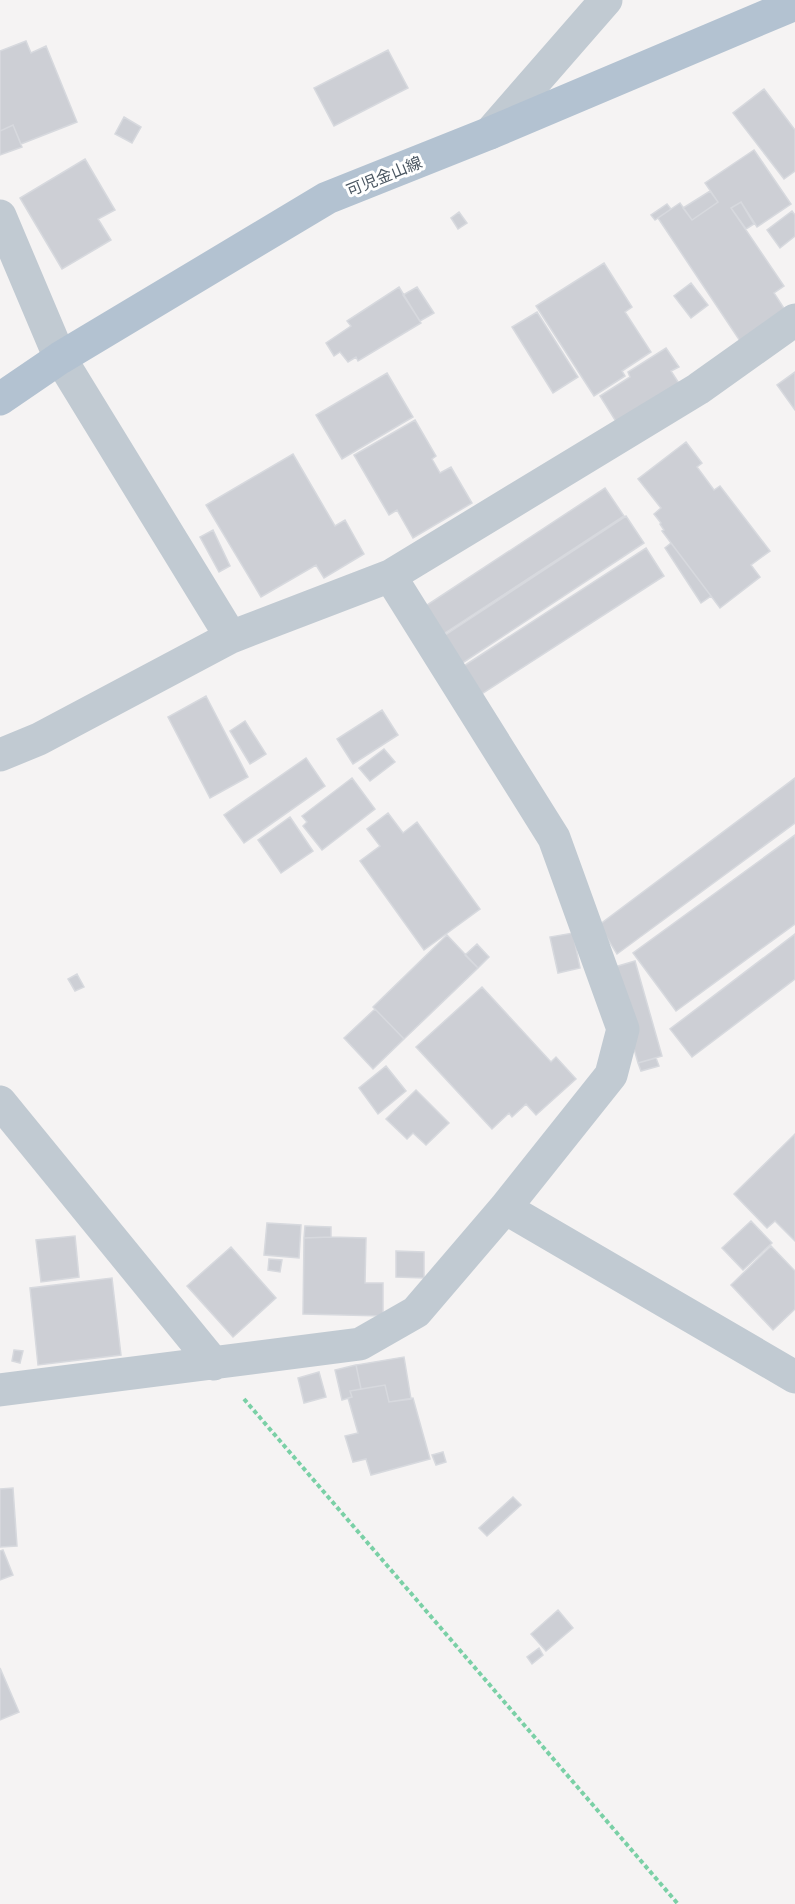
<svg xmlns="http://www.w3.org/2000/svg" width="795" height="1904" font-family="'Titillium Web','Noto Sans JP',sans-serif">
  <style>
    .building { fill: #cdcfd5; stroke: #d7d9de; stroke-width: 1.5 }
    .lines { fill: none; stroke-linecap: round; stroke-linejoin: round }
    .path { stroke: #7ad0a6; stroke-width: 4; stroke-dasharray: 4.5 3; stroke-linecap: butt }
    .street { stroke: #c1cad2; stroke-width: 33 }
    .primary { stroke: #b3c2d1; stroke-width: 33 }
    .labels { text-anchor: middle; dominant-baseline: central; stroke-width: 6; stroke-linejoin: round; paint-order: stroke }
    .street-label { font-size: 16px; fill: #4a5661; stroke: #fff }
  </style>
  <rect width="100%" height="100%" fill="#f5f3f3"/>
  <path class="building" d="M 26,41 L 31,53 L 46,46 L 77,122 L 21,144 L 13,125 L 0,131 L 0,51 Z
    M 388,50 L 408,88 L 334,126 L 314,88 Z
    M 764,89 L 795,130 L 795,171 L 784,179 L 733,113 Z
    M 124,117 L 141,127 L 132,143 L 115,134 Z
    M 13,125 L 22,147 L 0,155 L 0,131 Z
    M 754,150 L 791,204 L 757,227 L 741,202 L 731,208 L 784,286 L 774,293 L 791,319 L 746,350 L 658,218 L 680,203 L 692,220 L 718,202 L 705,183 Z
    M 85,159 L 115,210 L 98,219 L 111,240 L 62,269 L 20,198 Z
    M 710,191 L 718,202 L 692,220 L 683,208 Z
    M 741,202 L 754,224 L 746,229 L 731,208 Z
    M 667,204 L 671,209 L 655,220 L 651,215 Z
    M 792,211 L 795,215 L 795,236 L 780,248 L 767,230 Z
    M 459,212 L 467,223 L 458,229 L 451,218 Z
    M 604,263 L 632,307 L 625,312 L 651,352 L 622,371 L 625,376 L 594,396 L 536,306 Z
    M 691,283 L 708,305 L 691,318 L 674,296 Z
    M 399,287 L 421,323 L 358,361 L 356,357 L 348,362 L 340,352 L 334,356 L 326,343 L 351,326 L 347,321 Z
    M 417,287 L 434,313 L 420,321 L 403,295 Z
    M 537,312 L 578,377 L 553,393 L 512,327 Z
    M 666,348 L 679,367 L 671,371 L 682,388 L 620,428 L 600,396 L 630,377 L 628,372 Z
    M 795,372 L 795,410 L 777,385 Z
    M 387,373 L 413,417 L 342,459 L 316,415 Z
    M 415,420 L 436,456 L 432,459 L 440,473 L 451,467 L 472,503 L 413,538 L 397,510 L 389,515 L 354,455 Z
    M 686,442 L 702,463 L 697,467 L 714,490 L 720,486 L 770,551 L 751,565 L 760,577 L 720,608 L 662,531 L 664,530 L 660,524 L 661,523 L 654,514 L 661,508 L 638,479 Z
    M 293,454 L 335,526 L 345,520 L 364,554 L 324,578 L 316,565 L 261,597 L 206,505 Z
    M 605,488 L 624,516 L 439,637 L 421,609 Z
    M 626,516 L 644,543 L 458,666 L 439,639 Z
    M 213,530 L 230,566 L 219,572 L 200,537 Z
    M 671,543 L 711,596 L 701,603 L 665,548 Z
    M 646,548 L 664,576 L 477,697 L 459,669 Z
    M 206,696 L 248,777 L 210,798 L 168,717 Z
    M 382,710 L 398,735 L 353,764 L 337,739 Z
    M 245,721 L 266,754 L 250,764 L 230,731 Z
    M 384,749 L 395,762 L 370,781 L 359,768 Z
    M 306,758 L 325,786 L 244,843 L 224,815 Z
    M 352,778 L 375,809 L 322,850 L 303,826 L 307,822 L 302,816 Z
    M 795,778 L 795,823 L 617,954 L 599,925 Z
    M 388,813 L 403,833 L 417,822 L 480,909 L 424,950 L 360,861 L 380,846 L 367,829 Z
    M 290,817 L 313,851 L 281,873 L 258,840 Z
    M 795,835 L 795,924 L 676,1011 L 633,953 Z
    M 573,933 L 580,968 L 558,973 L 550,937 Z
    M 795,934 L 795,979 L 692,1057 L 670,1029 Z
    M 447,935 L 478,968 L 404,1039 L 373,1007 Z
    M 477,944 L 489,957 L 478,968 L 465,955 Z
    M 635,961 L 662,1056 L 638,1063 L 611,968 Z
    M 77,974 L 84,987 L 75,991 L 68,979 Z
    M 482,987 L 551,1062 L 556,1057 L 576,1079 L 536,1115 L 526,1104 L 512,1117 L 509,1113 L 492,1129 L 416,1047 Z
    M 375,1009 L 404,1039 L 373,1069 L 344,1038 Z
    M 656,1058 L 659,1066 L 641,1071 L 638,1063 Z
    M 386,1066 L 406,1091 L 378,1114 L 359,1088 Z
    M 416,1090 L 449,1123 L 426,1145 L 413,1133 L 407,1139 L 386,1119 Z
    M 795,1134 L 795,1241 L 775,1221 L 767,1228 L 734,1194 Z
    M 751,1221 L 772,1243 L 743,1270 L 722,1248 Z
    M 267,1223 L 301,1225 L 299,1258 L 264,1255 Z
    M 305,1226 L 331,1227 L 331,1237 L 304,1238 Z
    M 75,1236 L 79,1277 L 41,1282 L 36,1240 Z
    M 331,1237 L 366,1238 L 365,1283 L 383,1283 L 383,1316 L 303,1314 L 304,1238 Z
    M 771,1246 L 795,1271 L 795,1309 L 773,1330 L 731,1285 Z
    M 231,1247 L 276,1298 L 233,1337 L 187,1286 Z
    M 396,1251 L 424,1252 L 424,1278 L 396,1277 Z
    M 269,1259 L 282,1260 L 280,1272 L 268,1270 Z
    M 112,1278 L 121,1355 L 38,1365 L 30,1288 Z
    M 14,1350 L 23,1351 L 20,1363 L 12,1361 Z
    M 404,1357 L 411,1399 L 389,1402 L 385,1385 L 361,1389 L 356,1365 Z
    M 356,1365 L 361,1389 L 350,1391 L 352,1397 L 342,1400 L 335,1370 Z
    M 319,1372 L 326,1397 L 304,1403 L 298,1378 Z
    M 385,1385 L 389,1402 L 413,1398 L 430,1459 L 371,1475 L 366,1459 L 353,1462 L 345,1436 L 358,1433 L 348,1398 L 352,1397 L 350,1391 Z
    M 443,1452 L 446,1462 L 436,1465 L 432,1455 Z
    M 13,1488 L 17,1546 L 0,1547 L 0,1489 Z
    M 513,1497 L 521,1505 L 487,1536 L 479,1528 Z
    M 3,1550 L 13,1575 L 0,1580 L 0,1551 Z
    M 558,1610 L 573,1628 L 546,1651 L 531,1634 Z
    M 539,1648 L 543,1655 L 532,1664 L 527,1657 Z
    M 0,1668 L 19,1712 L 0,1720 Z"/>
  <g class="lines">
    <path class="path" d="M 244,1399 L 678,1904"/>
    <path class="street" d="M 490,133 L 606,0
      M 0,216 L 60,358 L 231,637
      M 0,755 L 39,739 L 231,637 L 390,576 L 698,389 L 795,320
      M 0,1102 L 214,1364
      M 505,1208 L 795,1377
      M 0,1390 L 360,1344 L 416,1312 L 505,1208 L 611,1075 L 623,1029 L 554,838 L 390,576"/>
    <path class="primary" d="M 0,399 L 60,358 L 327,198 L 490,133 L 795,4"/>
  </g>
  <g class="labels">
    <g class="street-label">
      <text transform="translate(384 176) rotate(-22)">可児金山線</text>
    </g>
  </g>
</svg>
